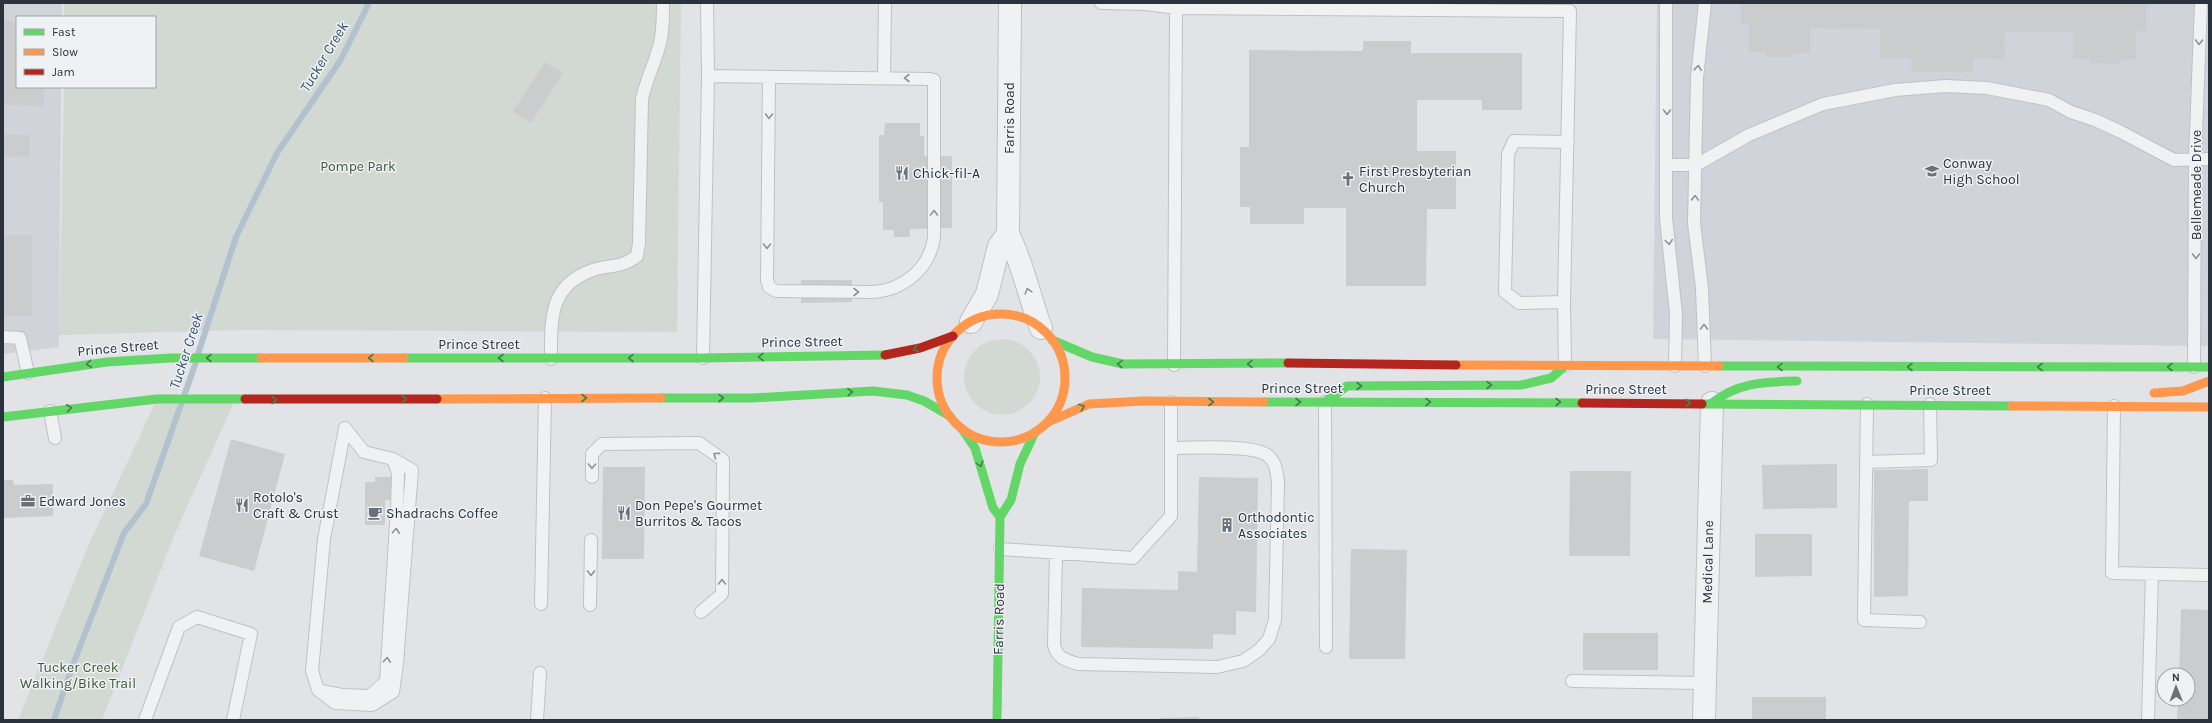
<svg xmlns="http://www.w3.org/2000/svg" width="2212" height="723" font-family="Karla,sans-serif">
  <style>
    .built { fill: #d0d3d9 }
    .green { fill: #d2d9d2 }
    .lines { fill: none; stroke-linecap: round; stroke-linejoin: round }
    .stream { stroke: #b2c1ce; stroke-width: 6 }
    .building { fill: #caccce }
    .lane-casing { stroke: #c0c1c4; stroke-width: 14 }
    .street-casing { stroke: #c0c1c4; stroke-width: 24 }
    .lane { stroke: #f0f1f3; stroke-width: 12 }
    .street { stroke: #f0f1f3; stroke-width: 22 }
    .fast { stroke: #63d668; stroke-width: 9 }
    .slow { stroke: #ff974d; stroke-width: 9 }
    .jam { stroke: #b3261e; stroke-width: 9 }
    .oneway { stroke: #8d9298 }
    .oneway2 { stroke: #447c50 }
    .labels { text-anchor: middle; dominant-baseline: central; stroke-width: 3; stroke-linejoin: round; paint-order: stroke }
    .street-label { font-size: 14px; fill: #2a323d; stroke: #eff2f5 }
    .poi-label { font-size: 14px; fill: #2a323d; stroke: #eff2f5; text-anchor: start }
    .park-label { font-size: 14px; fill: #405739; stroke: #eff2f5 }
    .water-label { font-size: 15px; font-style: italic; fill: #38526d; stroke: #eff2f5 }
  </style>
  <rect width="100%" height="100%" fill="#e1e3e6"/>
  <path class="built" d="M 3,3 L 62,3 L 62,17 L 17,17 L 17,87 L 61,87 L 59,347 L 3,354 Z
    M 1657,3 L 2209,3 L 2209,346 L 1653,339 Z"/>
  <path class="green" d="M 64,3 L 681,3 L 677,332 L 245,330 L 59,335 L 64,87 L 155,87 L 155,17 L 64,17 Z
    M964 377a38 38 0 1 1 76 0a38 38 0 1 1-76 0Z
    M 157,399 L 235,400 L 174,536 L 102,720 L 18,720 L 88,546 Z"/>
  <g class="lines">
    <path class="stream" d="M 198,354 L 236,237 L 277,153 L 340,61 L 369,3
      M 54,720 L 72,667 L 124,533 L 146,504 L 196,362"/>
  </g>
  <path class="building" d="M 1741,3 L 2151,3 L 2150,8 L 2146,8 L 2146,32 L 2136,31 L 2136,59 L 2121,59 L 2120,64 L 2090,63 L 2090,59 L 2073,59 L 2073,32 L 2005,32 L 2004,59 L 1973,58 L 1973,72 L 1912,72 L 1911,58 L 1880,58 L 1880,29 L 1810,28 L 1810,53 L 1793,53 L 1793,57 L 1766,57 L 1766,52 L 1749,52 L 1749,25 L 1741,24 Z
    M 3,18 L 17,24 L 17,87 L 44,87 L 44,106 L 3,105 Z
    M 1363,41 L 1411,41 L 1411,53 L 1522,53 L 1522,110 L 1482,110 L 1482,100 L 1417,100 L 1417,151 L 1456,151 L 1456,209 L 1427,209 L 1426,286 L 1346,286 L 1346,208 L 1304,208 L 1304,224 L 1250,224 L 1250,207 L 1240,207 L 1240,147 L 1249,147 L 1249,50 L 1363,51 Z
    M 545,62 L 563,73 L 531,123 L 513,112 Z
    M 885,123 L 920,123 L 920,136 L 924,136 L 924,156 L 952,156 L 952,228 L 910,229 L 910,237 L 894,237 L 894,230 L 883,230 L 883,202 L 879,202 L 879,135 L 884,135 Z
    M 3,134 L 30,135 L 30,157 L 3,156 Z
    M 3,235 L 32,235 L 32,316 L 3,316 Z
    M 801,280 L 852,280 L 852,302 L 801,303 Z
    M 231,439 L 285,454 L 254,571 L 199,556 Z
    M 1837,464 L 1837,508 L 1763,509 L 1762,465 Z
    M 603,467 L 645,467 L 644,559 L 602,559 Z
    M 1928,469 L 1928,501 L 1909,501 L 1908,596 L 1874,597 L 1874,470 Z
    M 1570,471 L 1631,471 L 1630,556 L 1569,556 Z
    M 375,477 L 402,477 L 402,500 L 385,500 L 385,525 L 365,525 L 365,482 L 375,482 Z
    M 1199,477 L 1258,478 L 1256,612 L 1236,611 L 1236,635 L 1213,634 L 1213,649 L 1081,647 L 1082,588 L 1178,590 L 1178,571 L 1197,572 Z
    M 3,480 L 13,480 L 14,485 L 53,484 L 53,516 L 3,518 Z
    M 1755,534 L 1812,534 L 1812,576 L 1755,577 Z
    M 1351,549 L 1407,550 L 1405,659 L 1349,659 Z
    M 2181,609 L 2209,610 L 2209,720 L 2177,720 L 2178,699 L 2188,699 L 2188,675 L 2179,675 Z
    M 1583,633 L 1658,633 L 1658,670 L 1583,670 Z
    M 1752,697 L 1826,697 L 1826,720 L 1752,720 Z
    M 1199,717 L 1199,720 L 1160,720 L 1160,718 Z"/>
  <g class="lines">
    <defs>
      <path id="lane" d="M 1101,3 L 1146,4 L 1176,8
        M 1666,3 L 1666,218 L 1676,314 L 1675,366
        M 1705,3 L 1697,78 L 1694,223 L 1702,288 L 1705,366
        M 708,76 L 930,79 L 934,80 L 934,237 C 930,268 904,290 873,292 L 776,291 L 769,287 L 767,280 L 769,77
        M 884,78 L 885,3
        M 1667,165 L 1696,165 L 1749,135 L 1823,104 L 1895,90 L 1946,86 L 1987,88 L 2049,100 L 2071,112 L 2095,120 L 2121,132 L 2174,160 L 2209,159
        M 1564,302 L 1519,303 L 1505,292 L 1508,154 L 1514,141 L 1568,142
        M 3,337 L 20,338 L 28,373
        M 703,358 L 708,76 L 707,3
        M 551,359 C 551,319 549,285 593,270 C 611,264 620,269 637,256 L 639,243 L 642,99 C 646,80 654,65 659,47 C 663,33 663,18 663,3
        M 1174,365 L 1176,8 L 1570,11 L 1564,302 L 1565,366
        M 2194,367 L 2195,159 L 2201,3
        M 1325,402 L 1326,647
        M 1867,404 L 1864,620 L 1920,622
        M 2114,406 L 2112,573 L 2209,575
        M 50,411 L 55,438
        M 345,428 L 364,452 L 393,459 L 412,470 L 397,663 L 393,692 L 372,705 L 335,703 L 318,690 L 312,671 L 324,539 Z
        M 1866,462 L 1931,460 L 1930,404
        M 592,477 L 592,454 L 602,444 L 699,443 L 723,460 L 722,594 L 701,612
        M 1000,549 L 1133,558 L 1171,516 L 1171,402
        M 1056,553 L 1054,645 C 1057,658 1065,660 1078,664 L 1217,667 L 1243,661 L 1258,651 L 1269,639 L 1275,620 L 1278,483 C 1277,473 1276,461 1267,455 C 1252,444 1191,448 1171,448
        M 541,604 L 545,398
        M 590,605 L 591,540
        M 1572,681 L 1705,683
        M 321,691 L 342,695 L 370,696 L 386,681 L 397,508 L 398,473 L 393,459
        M 145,720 L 179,627 L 197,617 L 251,634 L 233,720
        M 537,720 L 540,673
        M 2148,720 L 2152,574"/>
      <path id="street" d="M 1010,3 L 1008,234 C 1023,263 1029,297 1041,328
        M 971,322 L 987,294 L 999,246 L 1008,234
        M 1704,720 L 1712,403"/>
    </defs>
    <use href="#lane" class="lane-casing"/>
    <use href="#street" class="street-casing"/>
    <use href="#lane" class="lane"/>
    <use href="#street" class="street"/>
    <path class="fast" d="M 1052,340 L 1092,357 L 1123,364 L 1288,363
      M 404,358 L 703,358 L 885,355
      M 1719,366 L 2209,367
      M 3,377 L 107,362 L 170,358 L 261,358
      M 661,398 L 753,398 L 873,391 L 907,395 L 924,401 L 950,416
      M 1264,402 L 1582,403
      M 1325,402 L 1347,386 L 1521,385 L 1551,378 L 1565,366
      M 1712,403 C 1738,382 1765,382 1797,381
      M 1702,404 L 2012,406
      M 3,417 L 157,399 L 245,399
      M 962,429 L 975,448 L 993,508 L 1000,517 L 997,720
      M 1000,517 L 1011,500 L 1020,464 L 1035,432"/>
    <path class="slow" d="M937 378a64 64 0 1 1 128 0a64 64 0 1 1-128 0Z
      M 261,358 L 404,358
      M 1456,365 L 1719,366
      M 2154,393 L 2183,391 L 2209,381
      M 437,399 L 661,398
      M 2012,406 L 2209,407
      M 1046,423 L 1089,404 L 1143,401 L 1264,402"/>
    <path class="jam" d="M 885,355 L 920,348 L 953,336
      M 1288,363 L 1456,365
      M 245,399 L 437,399
      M 1582,403 L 1702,404"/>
  </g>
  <defs><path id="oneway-chevron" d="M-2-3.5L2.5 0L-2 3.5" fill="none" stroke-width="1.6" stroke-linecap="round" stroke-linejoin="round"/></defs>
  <g class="oneway">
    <use href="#oneway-chevron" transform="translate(2199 42) rotate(92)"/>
    <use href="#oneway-chevron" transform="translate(1698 68) rotate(-84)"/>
    <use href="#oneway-chevron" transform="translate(907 78) rotate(-180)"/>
    <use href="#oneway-chevron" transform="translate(1667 112) rotate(90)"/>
    <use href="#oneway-chevron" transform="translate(769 116) rotate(91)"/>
    <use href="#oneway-chevron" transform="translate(1695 198) rotate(-88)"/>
    <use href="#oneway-chevron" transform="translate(934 213) rotate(-90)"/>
    <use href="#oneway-chevron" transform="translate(1669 242) rotate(82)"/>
    <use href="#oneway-chevron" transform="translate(767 246) rotate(91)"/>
    <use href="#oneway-chevron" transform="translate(2196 256) rotate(91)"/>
    <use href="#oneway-chevron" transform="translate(1028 291) rotate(-107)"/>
    <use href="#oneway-chevron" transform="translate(856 292)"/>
    <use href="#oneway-chevron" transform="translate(1704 327) rotate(-90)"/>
    <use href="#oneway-chevron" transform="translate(716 455) rotate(-143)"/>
    <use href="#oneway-chevron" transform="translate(592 466) rotate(91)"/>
    <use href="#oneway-chevron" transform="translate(396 531) rotate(-86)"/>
    <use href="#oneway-chevron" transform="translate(591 573) rotate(90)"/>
    <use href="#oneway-chevron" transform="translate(722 582) rotate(-90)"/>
    <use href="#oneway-chevron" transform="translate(387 660) rotate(-86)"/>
  </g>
  <g class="oneway2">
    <use href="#oneway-chevron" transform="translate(916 349) rotate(165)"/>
    <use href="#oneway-chevron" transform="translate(761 357) rotate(179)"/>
    <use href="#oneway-chevron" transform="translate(209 358) rotate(-180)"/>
    <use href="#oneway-chevron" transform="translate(371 358) rotate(-180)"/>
    <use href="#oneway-chevron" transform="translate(501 358) rotate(-180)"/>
    <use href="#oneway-chevron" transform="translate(631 358) rotate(180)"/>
    <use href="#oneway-chevron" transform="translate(89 364) rotate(172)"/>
    <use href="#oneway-chevron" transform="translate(1120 364) rotate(-176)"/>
    <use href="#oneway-chevron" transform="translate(1250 364) rotate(179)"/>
    <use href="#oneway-chevron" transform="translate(1780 367) rotate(-180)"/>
    <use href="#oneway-chevron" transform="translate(1910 367) rotate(-180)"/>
    <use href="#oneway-chevron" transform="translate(2040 367) rotate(-180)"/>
    <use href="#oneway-chevron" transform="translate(2170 367) rotate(-180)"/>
    <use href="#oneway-chevron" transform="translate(1489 385)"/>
    <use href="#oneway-chevron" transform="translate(1359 386)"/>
    <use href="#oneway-chevron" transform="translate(850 392) rotate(-2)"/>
    <use href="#oneway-chevron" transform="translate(584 398)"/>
    <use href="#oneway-chevron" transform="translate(721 398)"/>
    <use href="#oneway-chevron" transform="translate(404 399)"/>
    <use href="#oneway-chevron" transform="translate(274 400)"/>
    <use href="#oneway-chevron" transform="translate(1211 402)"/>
    <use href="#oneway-chevron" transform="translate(1298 402)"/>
    <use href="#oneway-chevron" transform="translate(1428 402)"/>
    <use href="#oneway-chevron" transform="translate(1558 402)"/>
    <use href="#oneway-chevron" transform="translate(1688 403)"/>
    <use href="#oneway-chevron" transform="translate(1082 407) rotate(-20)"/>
    <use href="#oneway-chevron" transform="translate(69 408) rotate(-7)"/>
    <use href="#oneway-chevron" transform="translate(980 464) rotate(72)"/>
  </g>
  <defs>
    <symbol id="school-bare" viewBox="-9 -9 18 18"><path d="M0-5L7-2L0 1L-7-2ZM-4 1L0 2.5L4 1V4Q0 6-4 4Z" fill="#6a7078" stroke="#eff2f5" stroke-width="2.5" paint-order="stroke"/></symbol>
    <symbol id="restaurant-bare" viewBox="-9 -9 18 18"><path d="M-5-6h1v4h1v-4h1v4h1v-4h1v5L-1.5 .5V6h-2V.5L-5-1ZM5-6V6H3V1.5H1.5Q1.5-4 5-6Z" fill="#6a7078" stroke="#eff2f5" stroke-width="2.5" paint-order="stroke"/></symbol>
    <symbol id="church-bare" viewBox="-9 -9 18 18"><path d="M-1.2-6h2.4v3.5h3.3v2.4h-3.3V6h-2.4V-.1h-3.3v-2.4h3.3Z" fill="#6a7078" stroke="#eff2f5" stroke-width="2.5" paint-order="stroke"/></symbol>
    <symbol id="office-bare" viewBox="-9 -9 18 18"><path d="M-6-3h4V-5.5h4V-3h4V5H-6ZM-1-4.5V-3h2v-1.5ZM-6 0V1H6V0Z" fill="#6a7078" stroke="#eff2f5" stroke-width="2.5" paint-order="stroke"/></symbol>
    <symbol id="cafe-bare" viewBox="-9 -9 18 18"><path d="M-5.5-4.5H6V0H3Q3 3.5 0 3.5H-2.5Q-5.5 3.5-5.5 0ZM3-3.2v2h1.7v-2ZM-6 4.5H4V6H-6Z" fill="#6a7078" stroke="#eff2f5" stroke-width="2.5" paint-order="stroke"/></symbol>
    <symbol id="building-bare" viewBox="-9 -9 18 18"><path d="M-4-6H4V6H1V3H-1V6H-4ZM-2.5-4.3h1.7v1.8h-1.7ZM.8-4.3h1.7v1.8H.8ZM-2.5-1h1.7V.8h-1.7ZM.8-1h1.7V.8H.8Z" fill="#6a7078" stroke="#eff2f5" stroke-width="2.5" paint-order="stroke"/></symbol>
  </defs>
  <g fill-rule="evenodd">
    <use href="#school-bare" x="1922" y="161" width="20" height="20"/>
    <use href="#restaurant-bare" x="892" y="163" width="20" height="20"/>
    <use href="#church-bare" x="1338" y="169" width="20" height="20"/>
    <use href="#office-bare" x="18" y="491" width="20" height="20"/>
    <use href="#restaurant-bare" x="232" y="495" width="20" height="20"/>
    <use href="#cafe-bare" x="365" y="503" width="20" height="20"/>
    <use href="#restaurant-bare" x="614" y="503" width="20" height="20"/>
    <use href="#building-bare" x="1217" y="515" width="20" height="20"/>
  </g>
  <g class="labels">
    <g class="street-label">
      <text transform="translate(1009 118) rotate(-90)">Farris Road</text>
      <text transform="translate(2196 185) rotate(-90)">Bellemeade Drive</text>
      <text transform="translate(802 342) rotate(-1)">Prince Street</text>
      <text x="479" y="344">Prince Street</text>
      <text transform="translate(118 348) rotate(-5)">Prince Street</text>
      <text x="1302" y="388">Prince Street</text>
      <text x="1626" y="389">Prince Street</text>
      <text x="1950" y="390">Prince Street</text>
      <text transform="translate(1708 562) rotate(-89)">Medical Lane</text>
      <text transform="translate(999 619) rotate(-89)">Farris Road</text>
    </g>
    <g class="poi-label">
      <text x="1943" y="163">Conway<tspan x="1943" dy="16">High School</tspan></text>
      <text x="1359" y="171">First Presbyterian<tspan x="1359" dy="16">Church</tspan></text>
      <text x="913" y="173">Chick-fil-A</text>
      <text x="253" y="497">Rotolo's<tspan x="253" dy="16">Craft &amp; Crust</tspan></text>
      <text x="39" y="501">Edward Jones</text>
      <text x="635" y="505">Don Pepe's Gourmet<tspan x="635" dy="16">Burritos &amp; Tacos</tspan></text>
      <text x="386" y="513">Shadrachs Coffee</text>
      <text x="1238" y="517">Orthodontic<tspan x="1238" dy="16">Associates</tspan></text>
    </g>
    <g class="park-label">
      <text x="358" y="166">Pompe Park</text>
      <text x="78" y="667">Tucker Creek<tspan x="78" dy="16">Walking/Bike Trail</tspan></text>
    </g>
    <g class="water-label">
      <text transform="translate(324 57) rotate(-59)">Tucker Creek</text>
      <text transform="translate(186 351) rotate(-72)">Tucker Creek</text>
    </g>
  </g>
  <rect width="2212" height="723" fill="none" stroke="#2a323d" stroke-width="8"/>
  <rect x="16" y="16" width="140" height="72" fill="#eff2f5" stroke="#a0a5ab"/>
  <rect x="24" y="29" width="20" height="6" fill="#63d668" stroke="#a0a5ab"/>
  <text x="52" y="36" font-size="12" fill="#2a323d">Fast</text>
  <rect x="24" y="49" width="20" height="6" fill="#ff974d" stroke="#a0a5ab"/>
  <text x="52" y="56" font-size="12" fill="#2a323d">Slow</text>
  <rect x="24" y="69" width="20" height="6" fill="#b3261e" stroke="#a0a5ab"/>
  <text x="52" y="76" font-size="12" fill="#2a323d">Jam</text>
  <g transform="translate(2176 687) rotate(359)"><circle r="19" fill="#eff2f5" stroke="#a0a5ab"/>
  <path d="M0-3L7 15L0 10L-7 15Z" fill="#6a7078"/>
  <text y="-6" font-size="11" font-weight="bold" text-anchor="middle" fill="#2a323d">N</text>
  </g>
</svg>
